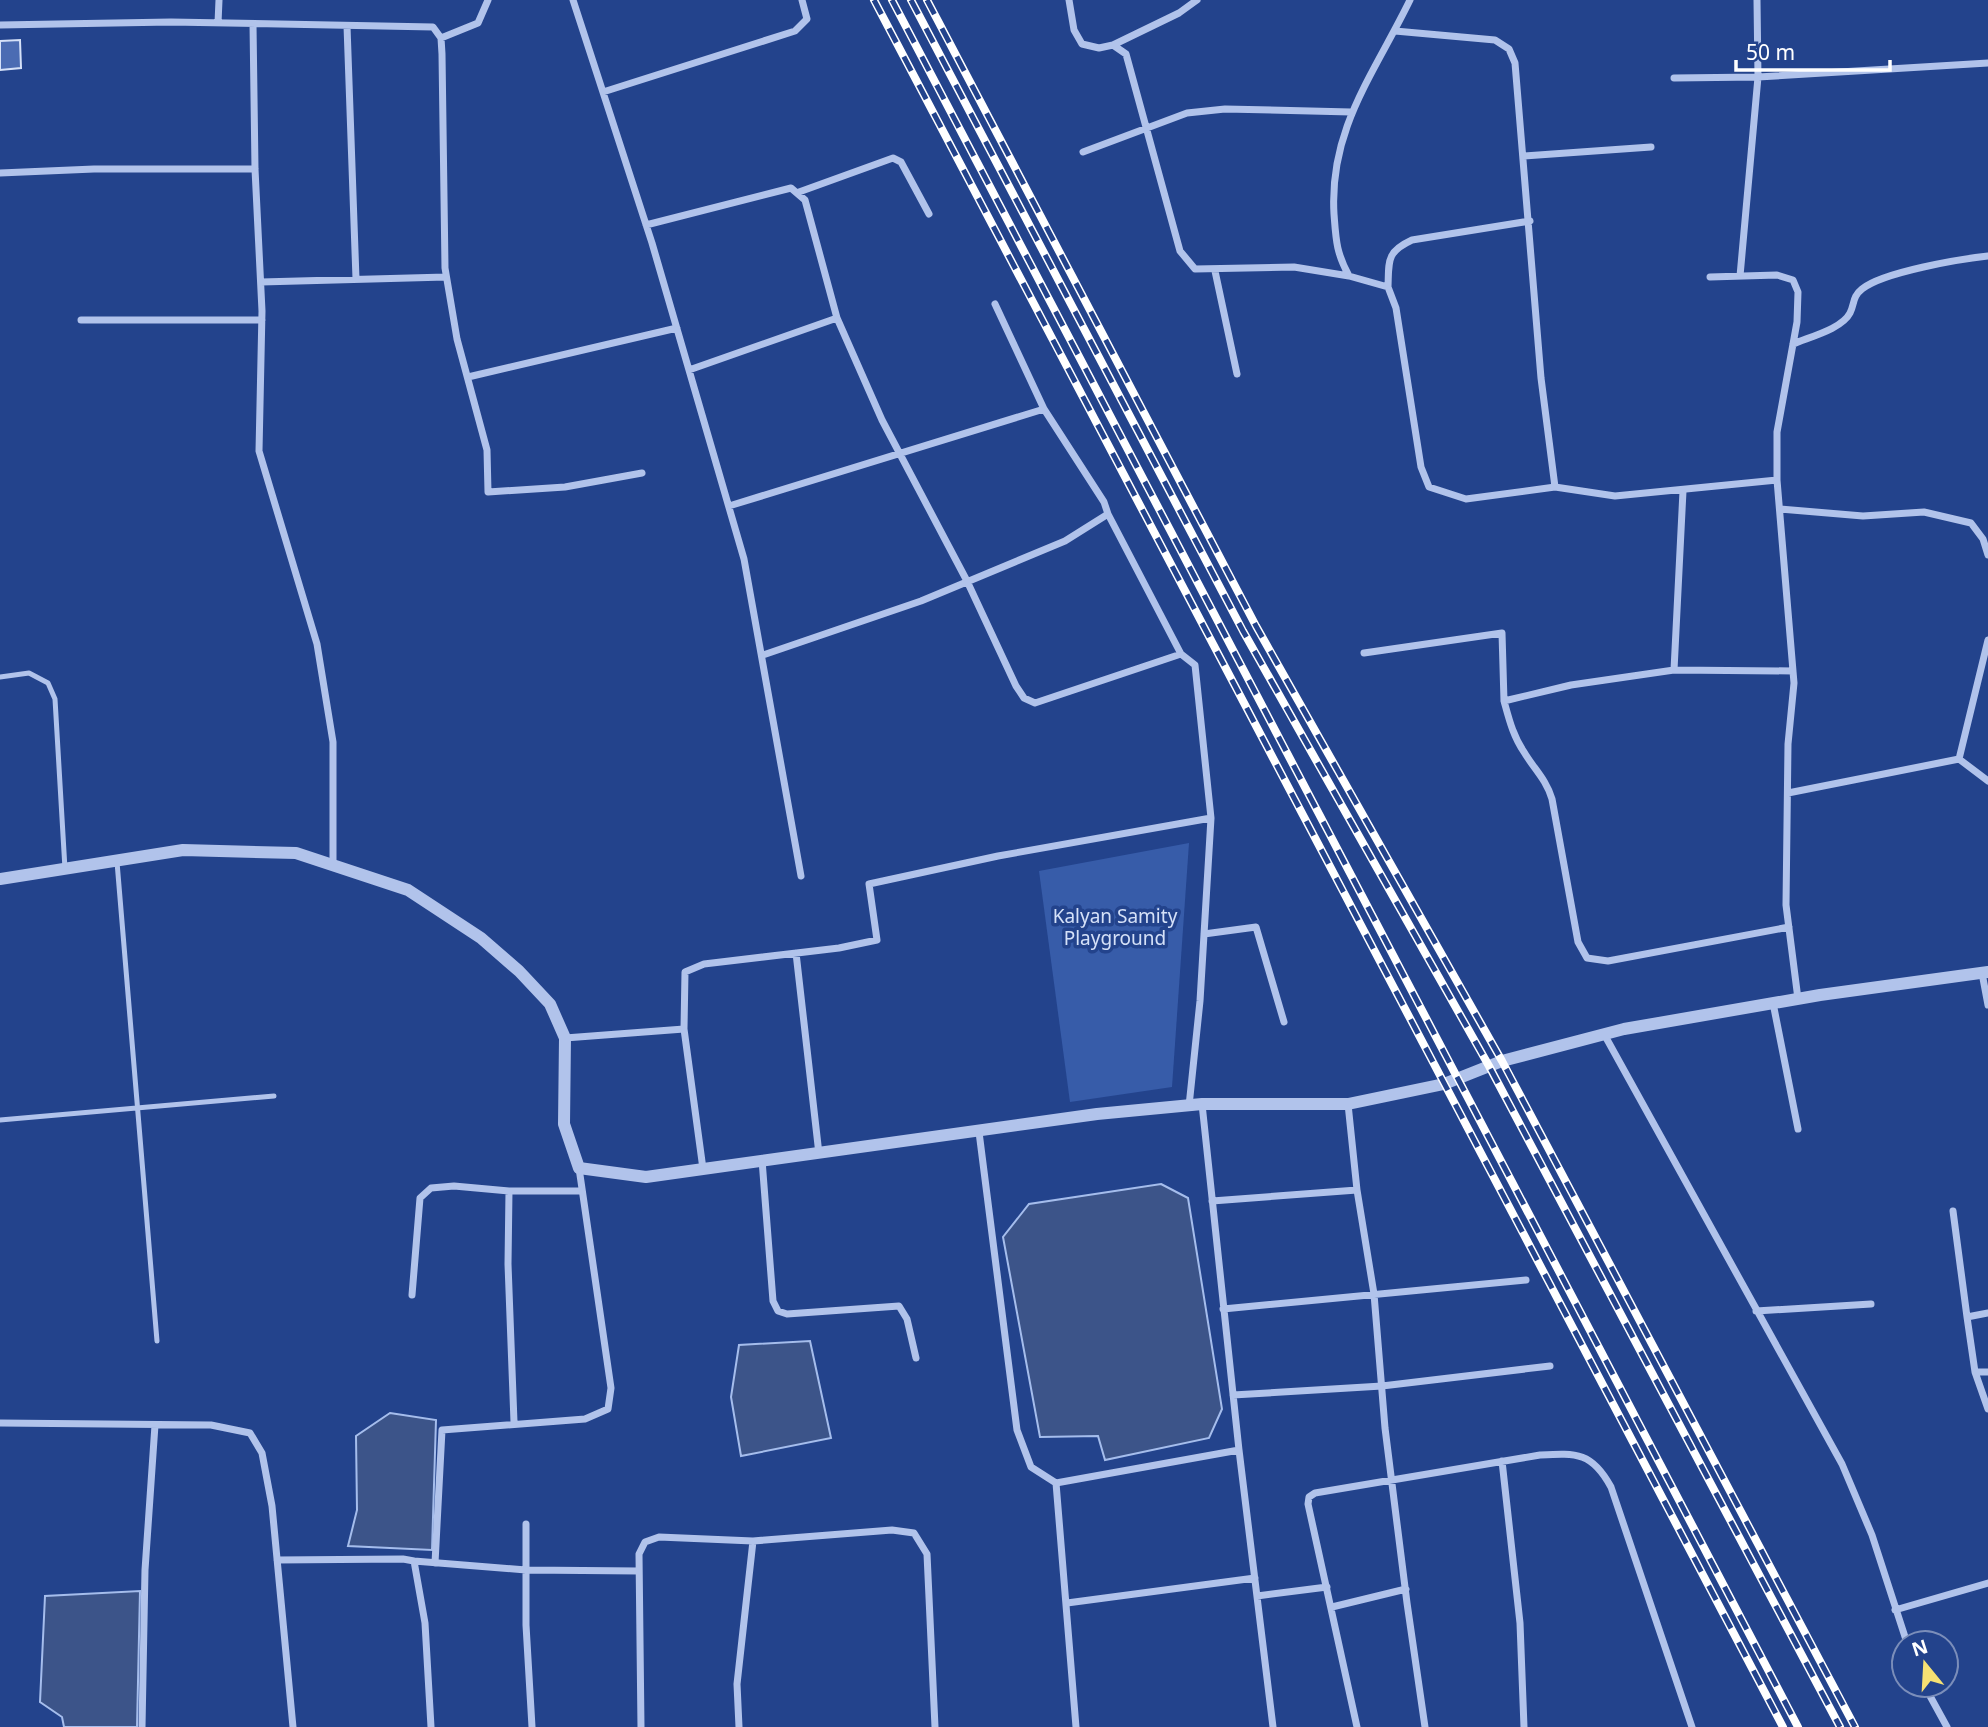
<svg xmlns="http://www.w3.org/2000/svg" width="1988" height="1727" font-family="'Noto Sans',sans-serif">
  <style>
    .green { fill: #375ca9 }
    .water { fill: #3c5489; stroke: #a5bdec; stroke-width: 2 }
    .building { fill: #4b6cb3; stroke: #d5e1f8; stroke-width: 2 }
    .lines { fill: none; stroke-linecap: round; stroke-linejoin: round }
    .service { stroke: #b1c3eb; stroke-width: 5 }
    .minor { stroke: #b1c3eb; stroke-width: 7 }
    .tertiary { stroke: #b1c3eb; stroke-width: 12 }
    .rail-casing { stroke: #fff; stroke-width: 8 }
    .rail { stroke: #23438c; stroke-width: 5; stroke-dasharray: 16; stroke-linecap: butt }
    .labels { text-anchor: middle; dominant-baseline: central; stroke-width: 7; stroke-linejoin: round; paint-order: stroke }
    .park-label { font-size: 19px; fill: #d5e1f8; stroke: #23438c }
  </style>
  <rect width="100%" height="100%" fill="#23438c"/>
  <path class="green" d="M 1189,843 L 1172,1087 L 1070,1102 L 1039,871 Z"/>
  <path class="water" d="M 1161,1184 L 1188,1198 L 1222,1409 L 1209,1438 L 1105,1460 L 1098,1436 L 1040,1437 L 1003,1237 L 1029,1204 Z
    M 810,1341 L 831,1438 L 741,1456 L 731,1397 L 739,1345 Z
    M 390,1413 L 436,1420 L 432,1550 L 348,1546 L 357,1510 L 356,1436 Z
    M 140,1591 L 137,1727 L 64,1727 L 62,1717 L 40,1702 L 45,1596 Z"/>
  <path class="building" d="M 20,40 L 21,68 L 0,70 L 0,41 Z"/>
  <g class="lines">
    <path class="service" d="M 0,677 L 29,673 L 48,683 L 55,699 L 65,869
      M 117,862 L 157,1341
      M 0,1120 L 274,1096"/>
    <path class="minor" d="M 573,0 L 652,243 L 744,559 L 801,876
      M 1069,0 L 1074,30 L 1082,44 L 1099,48 L 1113,45 L 1126,54 L 1180,251 L 1195,269 L 1294,267 L 1349,276
      M 1410,0 C 1374,74 1329,129 1334,214 C 1336,240 1336,252 1349,276 L 1388,287 L 1396,308 L 1421,467 L 1429,487 L 1466,499 L 1555,487 L 1615,496 L 1777,480
      M 218,23 L 219,0
      M 253,24 L 255,169 L 262,311 L 259,451 L 317,644 L 333,742 L 333,865
      M 0,25 L 171,22 L 433,27 L 441,38 L 442,54 L 445,268 L 457,339 L 487,450 L 488,492 L 565,487 L 642,473
      M 347,26 L 356,279
      M 1395,31 L 1495,40 L 1509,49 L 1515,63 L 1541,378 L 1555,487
      M 441,38 L 478,23 L 488,0
      M 1113,45 L 1179,13 L 1197,0
      M 1674,78 L 1758,77 L 1988,63
      M 603,92 L 795,31 L 807,19 L 802,0
      M 1083,152 L 1187,113 L 1225,109 L 1351,112
      M 1524,156 L 1651,147
      M 0,173 L 94,169 L 255,169
      M 799,192 L 893,158 L 901,162 L 929,214
      M 646,225 L 791,188 L 805,200 L 837,318 L 882,420 L 967,581 L 1016,686 L 1024,698 L 1035,703 L 1181,654 L 1195,665 L 1211,818 L 998,856 L 869,884 L 877,940 L 839,948 L 704,964 L 685,972 L 684,1029 L 703,1169
      M 1215,271 L 1237,374
      M 1740,276 L 1758,77 L 1757,0
      M 1710,277 L 1777,275 L 1793,280 L 1798,292 L 1797,322 L 1777,432 L 1777,480 L 1794,683 L 1788,744 L 1786,905 L 1798,999
      M 261,282 L 446,277
      M 1388,287 C 1389,261 1386,252 1412,240 L 1530,221
      M 81,320 L 262,320
      M 1793,344 C 1809,337 1842,329 1850,313 C 1855,303 1852,297 1862,289 C 1883,272 1960,259 1988,256
      M 689,370 L 837,318
      M 468,377 L 677,328
      M 729,506 L 1044,409
      M 1780,509 L 1863,516 L 1924,512 L 1971,523 L 1983,539 L 1988,555
      M 1108,514 L 1181,654
      M 1364,653 L 1502,633 L 1504,701 L 1571,685 L 1674,670 L 1793,671
      M 763,655 L 921,601 L 1065,541 L 1108,514 L 1104,502 L 1044,409 L 995,304
      M 1674,670 L 1683,491
      M 1504,701 C 1509,719 1513,736 1524,752 C 1534,769 1546,779 1552,799 L 1578,942 L 1587,958 L 1608,961 L 1789,927
      M 1959,759 L 1988,781
      M 1788,793 L 1959,759 L 1988,640
      M 1204,934 L 1256,927 L 1284,1022
      M 796,953 L 819,1154
      M 1982,973 L 1988,1005
      M 1773,1003 L 1798,1129
      M 1604,1034 L 1842,1464 L 1872,1535 L 1907,1643
      M 565,1038 L 684,1029
      M 1348,1104 L 1357,1190 L 1374,1294 L 1385,1428 L 1407,1603 L 1425,1727
      M 1189,1106 L 1200,1001 L 1211,818
      M 979,1132 L 1017,1430 L 1031,1467 L 1056,1483 L 1076,1727
      M 762,1160 L 773,1301 L 778,1311 L 787,1314 L 899,1306 L 907,1319 L 916,1358
      M 509,1191 L 508,1264 L 514,1422
      M 1212,1201 L 1357,1190
      M 1953,1211 L 1967,1317
      M 412,1295 L 420,1198 L 431,1188 L 454,1186 L 509,1191 L 582,1191
      M 1223,1309 L 1526,1280
      M 1756,1311 L 1871,1304
      M 1975,1372 L 1967,1317 L 1988,1313
      M 1988,1372 L 1975,1372 L 1988,1409
      M 1233,1395 L 1382,1386 L 1550,1366
      M 0,1423 L 211,1425 L 250,1433 L 262,1453 L 272,1506 L 293,1727
      M 1239,1450 L 1273,1727
      M 1502,1461 L 1520,1623 L 1524,1727
      M 1056,1483 L 1239,1450 L 1202,1104
      M 526,1524 L 526,1625 L 532,1727
      M 277,1560 L 403,1559 L 414,1561 L 425,1623 L 431,1727
      M 414,1561 L 526,1570 L 639,1571
      M 435,1563 L 442,1430 L 585,1419 L 608,1409 L 611,1388 L 579,1168
      M 1257,1596 L 1327,1587
      M 1067,1603 L 1255,1578
      M 1332,1607 L 1406,1589
      M 1895,1610 L 1988,1583
      M 1924,1685 L 1947,1727
      M 142,1727 L 145,1570 L 155,1425
      M 641,1727 L 639,1554 L 645,1542 L 659,1537 L 753,1541 L 892,1530 L 914,1533 L 927,1554 L 935,1727
      M 739,1727 L 737,1684 L 753,1541
      M 1357,1727 L 1308,1504 L 1309,1497 L 1315,1493 L 1540,1455 C 1577,1453 1592,1452 1611,1487 L 1692,1727"/>
    <path class="tertiary" d="M 0,879 L 183,850 L 296,853 L 408,890 L 481,938 L 519,971 L 550,1004 L 565,1038 L 564,1124 L 579,1168 L 646,1177 L 1097,1114 L 1202,1104 L 1348,1104 L 1444,1084 L 1502,1061 L 1624,1029 L 1820,995 L 1988,972"/>
    <defs>
      <path id="rail" d="M 874,0 L 1783,1727
        M 892,0 L 1798,1727
        M 911,0 L 1243,631 L 1489,1066 L 1840,1727
        M 927,0 L 1256,626 L 1502,1061 L 1855,1727"/>
    </defs>
    <use href="#rail" class="rail-casing"/>
    <use href="#rail" class="rail"/>
  </g>
  <g class="labels">
    <g class="park-label">
      <text x="1115" y="916">Kalyan Samity<tspan x="1115" dy="22">Playground</tspan></text>
    </g>
  </g>
  <g transform="translate(1925 1664) rotate(342)"><circle r="33" fill="#23438c" stroke="#7b8eba" stroke-width="2"/>
  <path d="M0-5L12 26L0 18L-12 26Z" fill="#f6e173"/>
  <text y="-10" font-size="19" font-weight="bold" text-anchor="middle" fill="#ffffff">N</text>
  </g>
  <path d="M1736 60v10h154v-10" fill="none" stroke="#ffffff" stroke-width="3.5"/>
  <text x="1746" y="60" font-size="21" fill="#ffffff" stroke="#23438c" stroke-width="5" paint-order="stroke">50 m</text>
</svg>
